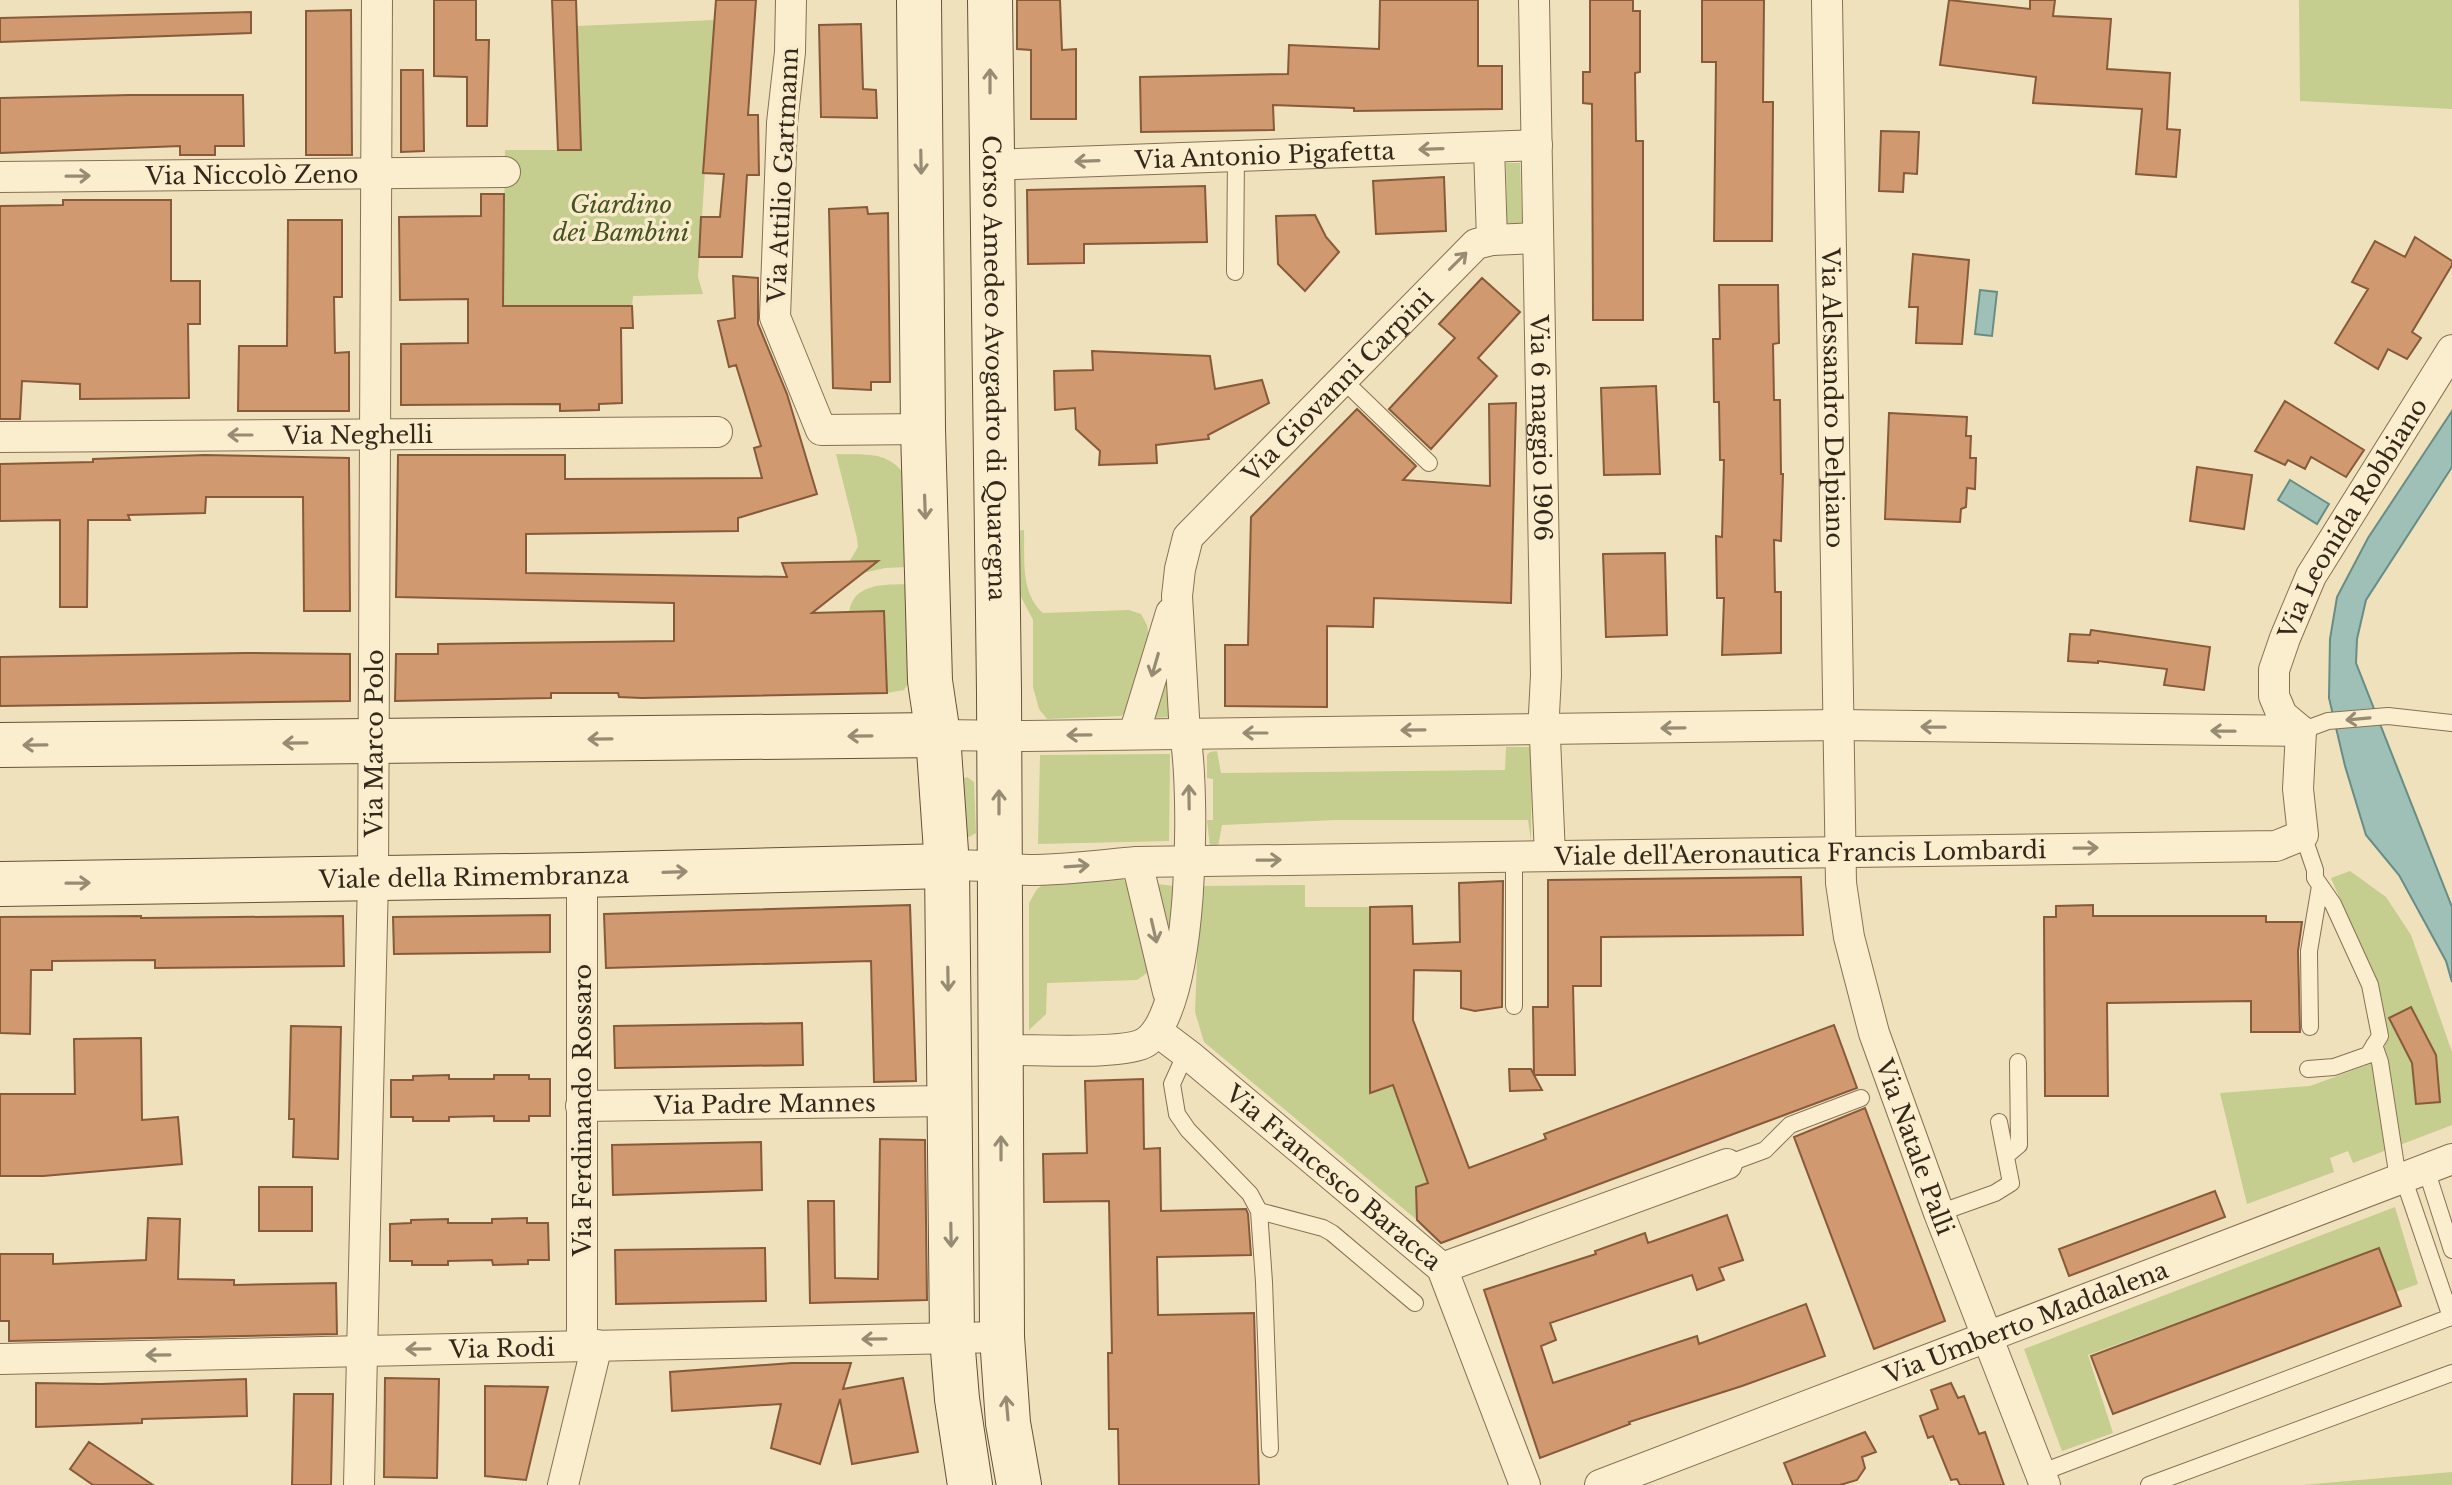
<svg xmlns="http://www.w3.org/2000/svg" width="2452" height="1485" font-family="'Libre Baskerville',serif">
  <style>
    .green { fill: #c5cd8f }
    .water { fill: #9fc0b7; stroke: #678d85; stroke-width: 2 }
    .building { fill: #d0996f; stroke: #875a39; stroke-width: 2 }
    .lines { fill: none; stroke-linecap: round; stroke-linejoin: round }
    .lane-casing { stroke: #877054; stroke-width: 18 }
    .street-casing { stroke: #877054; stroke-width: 32 }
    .secondary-casing { stroke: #685138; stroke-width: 46 }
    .lane { stroke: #faeece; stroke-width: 16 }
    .street { stroke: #faeece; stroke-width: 30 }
    .secondary { stroke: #faeece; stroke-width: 44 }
    .oneway { stroke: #988b74 }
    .labels { text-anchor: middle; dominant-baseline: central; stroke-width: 7; stroke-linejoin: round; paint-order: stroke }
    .street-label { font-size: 24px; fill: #35281a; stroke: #f7ebcb }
    .park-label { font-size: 24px; font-style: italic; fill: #455320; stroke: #f7ebcb }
  </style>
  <rect width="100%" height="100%" fill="#efe1bb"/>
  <path class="green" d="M 2299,0 L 2452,0 L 2452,109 L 2300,101 Z
    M 715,20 L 698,277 L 703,294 L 633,296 L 632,306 L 503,306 L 505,150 L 581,150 L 577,26 Z
    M 1506,163 L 1520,163 L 1522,223 L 1507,223 Z
    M 836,454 C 863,455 887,450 904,474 L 909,567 L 885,568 L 863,573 L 858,562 L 849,562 L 858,547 L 857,538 Z
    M 1024,530 C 1025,559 1020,593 1043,613 L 1129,610 L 1141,614 L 1147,625 L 1149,640 L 1129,709 L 1121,716 L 1047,719 L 1039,709 L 1033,687 L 1033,620 L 1020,595 L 1016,531 Z
    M 909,584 L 911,679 L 904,690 L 887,693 L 884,611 L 849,612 C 854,582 885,585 909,584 Z
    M 1171,650 L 1172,717 L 1147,718 Z
    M 1506,747 L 1532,747 L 1531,841 L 1528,820 L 1335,820 L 1222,825 L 1218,847 L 1210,847 L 1207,820 L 1213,820 L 1213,779 L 1207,778 L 1207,755 L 1210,752 L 1217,751 L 1221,773 L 1505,770 Z
    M 1170,754 L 1169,841 L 1038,844 L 1040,755 Z
    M 967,777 L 974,782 L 976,833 L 969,837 L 962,836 L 962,779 Z
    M 2350,871 L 2386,897 L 2411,935 L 2452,1052 L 2452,1125 L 2353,1163 L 2348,1151 L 2330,1158 L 2334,1172 L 2247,1204 L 2220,1093 L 2310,1086 L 2373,1063 L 2385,1046 L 2381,996 L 2331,878 Z
    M 1120,877 L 1127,883 L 1151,961 L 1147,973 L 1137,980 L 1047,983 L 1046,1014 L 1029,1030 L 1029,903 L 1037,889 L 1052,878 Z
    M 1151,883 L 1173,886 L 1178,893 L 1168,938 Z
    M 1305,885 L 1305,907 L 1370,907 L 1370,1092 L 1393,1085 L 1428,1183 L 1416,1187 L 1417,1220 L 1204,1042 L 1195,1012 L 1200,886 Z
    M 2395,1207 L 2418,1284 L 2396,1292 L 2379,1249 L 2088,1355 L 2113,1433 L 2062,1451 L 2024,1349 Z
    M 2452,1472 L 2452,1485 L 2302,1485 Z"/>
  <path class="water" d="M 1980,290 L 1997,292 L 1992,336 L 1975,334 Z
    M 2452,411 L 2452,467 L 2366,600 L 2357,639 L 2356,663 L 2452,907 L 2452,982 L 2446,961 L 2399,875 L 2366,835 L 2345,766 L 2329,698 L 2330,639 L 2337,597 L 2368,538 Z
    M 2290,480 L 2329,504 L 2317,524 L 2278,500 Z"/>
  <path class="building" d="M 434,0 L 476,0 L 476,40 L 489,40 L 487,126 L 467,126 L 467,77 L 434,76 Z
    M 552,0 L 576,0 L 581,150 L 558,150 Z
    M 716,0 L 756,0 L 748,115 L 758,115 L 759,175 L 747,175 L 742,257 L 699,257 L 701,217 L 720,217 L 724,174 L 703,173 Z
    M 1017,0 L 1060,0 L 1062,50 L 1076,49 L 1076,119 L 1031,119 L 1031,50 L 1017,49 Z
    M 1380,0 L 1478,0 L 1478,66 L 1502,66 L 1502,109 L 1354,111 L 1354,108 L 1273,105 L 1274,130 L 1141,132 L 1140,77 L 1288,74 L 1289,45 L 1379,49 Z
    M 1590,0 L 1633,0 L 1633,11 L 1640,11 L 1640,72 L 1635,73 L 1636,141 L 1643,141 L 1643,320 L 1593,320 L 1592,104 L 1583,103 L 1583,72 L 1590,72 Z
    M 1702,0 L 1764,0 L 1763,102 L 1773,102 L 1772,241 L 1714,241 L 1716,62 L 1702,62 Z
    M 1949,0 L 2030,9 L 2030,0 L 2055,0 L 2053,16 L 2111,19 L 2107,69 L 2170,73 L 2167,129 L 2180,130 L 2176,177 L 2136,174 L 2142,109 L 2033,103 L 2036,77 L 1940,65 Z
    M 351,10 L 352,155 L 306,155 L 306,11 Z
    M 251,12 L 251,33 L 0,42 L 0,18 Z
    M 861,24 L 863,89 L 876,90 L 877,118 L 821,117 L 819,25 Z
    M 401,70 L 423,70 L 424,151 L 401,152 Z
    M 130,95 L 243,95 L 244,146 L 215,146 L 215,155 L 180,155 L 180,146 L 0,153 L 0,98 Z
    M 1881,131 L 1919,132 L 1917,174 L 1904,173 L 1903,192 L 1879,191 Z
    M 1444,177 L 1446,231 L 1376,234 L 1373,181 Z
    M 1205,186 L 1207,242 L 1084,244 L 1084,263 L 1028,264 L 1027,190 Z
    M 481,194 L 504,194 L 503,306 L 632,306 L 633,328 L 621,328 L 622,403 L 599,404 L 599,410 L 560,411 L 560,404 L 401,405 L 401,344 L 468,343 L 468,299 L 400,300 L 399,217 L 481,216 Z
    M 63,200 L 171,200 L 171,281 L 200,281 L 200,324 L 188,324 L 189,398 L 80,399 L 80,384 L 22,381 L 20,419 L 0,419 L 0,206 L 63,205 Z
    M 867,207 L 868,214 L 888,213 L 890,382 L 871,382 L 871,390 L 833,388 L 829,209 Z
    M 1315,215 L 1326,237 L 1339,252 L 1305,291 L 1278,264 L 1276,216 Z
    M 288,220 L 342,220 L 342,297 L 334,297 L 335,353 L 349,352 L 349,411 L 238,411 L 239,346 L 287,346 Z
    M 2415,237 L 2452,261 L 2452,265 L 2412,332 L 2421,338 L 2407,359 L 2388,349 L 2378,369 L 2335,343 L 2368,289 L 2352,282 L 2375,241 L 2405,257 Z
    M 1913,254 L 1969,260 L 1962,344 L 1916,343 L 1918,307 L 1909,307 Z
    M 733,276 L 758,278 L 758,324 L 787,394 L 817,494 L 738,518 L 738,531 L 526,534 L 526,573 L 787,577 L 782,563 L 878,561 L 812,613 L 884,611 L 887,693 L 642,698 L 619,697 L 618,693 L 551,693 L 551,698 L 395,701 L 396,654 L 438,654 L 438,644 L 674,641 L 674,603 L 396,597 L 398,455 L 565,455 L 565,479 L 762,478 L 754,448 L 761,446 L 736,365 L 729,367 L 718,321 L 735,318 Z
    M 1482,278 L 1520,312 L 1478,358 L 1497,376 L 1431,449 L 1389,409 L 1455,338 L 1439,324 Z
    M 1719,285 L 1778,285 L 1779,343 L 1773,344 L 1774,400 L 1780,400 L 1781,474 L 1783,474 L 1781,541 L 1774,540 L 1775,592 L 1781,592 L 1781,653 L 1722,655 L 1724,598 L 1717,598 L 1716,536 L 1722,537 L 1724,460 L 1720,460 L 1719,402 L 1714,402 L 1713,339 L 1720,339 Z
    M 1092,351 L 1210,356 L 1215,389 L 1262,380 L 1269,403 L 1208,435 L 1209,439 L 1156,445 L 1157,463 L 1099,465 L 1100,451 L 1076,429 L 1075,408 L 1055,410 L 1054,371 L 1093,370 Z
    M 1656,386 L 1660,474 L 1604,475 L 1601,388 Z
    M 2285,401 L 2364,450 L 2346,477 L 2311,457 L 2305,469 L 2288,460 L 2285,465 L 2255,451 Z
    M 1516,403 L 1511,603 L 1374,598 L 1373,627 L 1327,626 L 1327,707 L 1225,706 L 1225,645 L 1248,645 L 1251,517 L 1357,409 L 1416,466 L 1403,480 L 1490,486 L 1489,404 Z
    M 1889,413 L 1967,417 L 1966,436 L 1971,436 L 1970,458 L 1976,458 L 1975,489 L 1967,488 L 1966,507 L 1961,509 L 1960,522 L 1885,519 Z
    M 205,455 L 349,458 L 350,611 L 304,611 L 303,497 L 206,497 L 205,513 L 128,515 L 130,520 L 88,520 L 87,607 L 60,607 L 60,520 L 0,521 L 0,464 L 93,462 L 93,459 Z
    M 2197,467 L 2252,475 L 2244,529 L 2190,521 Z
    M 1665,553 L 1667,635 L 1606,637 L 1603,554 Z
    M 2091,630 L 2210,647 L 2204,690 L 2164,685 L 2167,669 L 2098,661 L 2098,663 L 2068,661 L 2070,634 L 2090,635 Z
    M 245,653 L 350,654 L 350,701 L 0,706 L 0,657 Z
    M 1801,877 L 1803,935 L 1601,937 L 1601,986 L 1573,986 L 1575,1075 L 1534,1075 L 1542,1090 L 1510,1091 L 1509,1069 L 1531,1069 L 1534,1075 L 1533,1007 L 1548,1007 L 1548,880 Z
    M 1503,881 L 1502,1007 L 1475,1011 L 1461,1008 L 1461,971 L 1414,970 L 1413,1020 L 1469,1168 L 1546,1139 L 1544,1134 L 1834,1025 L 1857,1088 L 1441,1243 L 1417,1220 L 1416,1187 L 1428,1183 L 1393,1085 L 1370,1093 L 1370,907 L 1412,906 L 1413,944 L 1460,942 L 1459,883 Z
    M 910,905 L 916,1081 L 874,1082 L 871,961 L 606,968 L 604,914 Z
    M 2093,905 L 2093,916 L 2266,916 L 2266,922 L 2302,922 L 2298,951 L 2300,1032 L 2251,1032 L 2251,1001 L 2107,1003 L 2108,1096 L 2045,1096 L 2044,917 L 2056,917 L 2056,906 Z
    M 550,915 L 550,952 L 394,954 L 393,917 Z
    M 141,916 L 141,918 L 343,916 L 344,966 L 155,968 L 155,960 L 52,961 L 52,970 L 31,970 L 30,1034 L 0,1033 L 0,917 Z
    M 2411,1007 L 2436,1055 L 2440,1102 L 2416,1104 L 2412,1063 L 2389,1018 Z
    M 802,1023 L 803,1065 L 615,1068 L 614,1026 Z
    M 291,1026 L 341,1027 L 338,1159 L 293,1157 L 294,1119 L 289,1119 Z
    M 141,1038 L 142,1120 L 178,1117 L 182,1164 L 43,1176 L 0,1176 L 0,1094 L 75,1094 L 74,1039 Z
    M 449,1075 L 449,1079 L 494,1079 L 494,1075 L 529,1075 L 529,1079 L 550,1079 L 550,1116 L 529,1116 L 529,1121 L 494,1121 L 494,1116 L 449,1117 L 449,1121 L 413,1121 L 413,1117 L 391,1117 L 391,1080 L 413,1080 L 413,1076 Z
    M 1143,1079 L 1144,1149 L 1160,1148 L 1161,1211 L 1246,1209 L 1248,1214 L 1251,1255 L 1157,1257 L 1158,1315 L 1254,1313 L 1259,1485 L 1119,1485 L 1118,1429 L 1109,1429 L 1108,1353 L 1112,1353 L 1109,1201 L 1044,1202 L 1043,1154 L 1087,1153 L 1085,1081 Z
    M 1865,1108 L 1945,1321 L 1874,1349 L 1794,1137 Z
    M 880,1139 L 925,1140 L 927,1300 L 810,1303 L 808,1201 L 834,1201 L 835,1278 L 878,1279 Z
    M 761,1142 L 762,1190 L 613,1195 L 612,1145 Z
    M 259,1187 L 312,1187 L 312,1231 L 259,1231 Z
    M 2215,1191 L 2225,1217 L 2069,1276 L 2059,1249 Z
    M 1727,1215 L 1743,1260 L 1719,1268 L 1724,1280 L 1697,1290 L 1692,1275 L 1550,1323 L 1556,1340 L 1541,1346 L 1553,1383 L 1697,1336 L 1699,1344 L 1806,1304 L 1825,1356 L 1742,1386 L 1629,1422 L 1630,1424 L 1540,1458 L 1484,1290 L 1596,1254 L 1595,1251 L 1645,1233 L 1648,1243 Z
    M 148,1218 L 180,1219 L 178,1279 L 234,1280 L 234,1285 L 336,1283 L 337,1334 L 9,1341 L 9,1321 L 0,1321 L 0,1254 L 53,1254 L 53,1264 L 146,1260 Z
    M 527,1218 L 527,1223 L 548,1223 L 549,1260 L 528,1260 L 528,1264 L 493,1265 L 492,1260 L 448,1261 L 448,1265 L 412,1265 L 412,1261 L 390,1261 L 390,1224 L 411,1223 L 411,1220 L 448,1219 L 448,1223 L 492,1223 L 492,1219 Z
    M 765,1248 L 766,1301 L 616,1304 L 615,1250 Z
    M 2379,1248 L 2401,1306 L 2113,1414 L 2091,1356 Z
    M 792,1363 L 851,1363 L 843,1389 L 903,1378 L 918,1452 L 852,1464 L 840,1399 L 820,1464 L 771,1448 L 781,1404 L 672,1411 L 670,1372 Z
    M 385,1378 L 439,1379 L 437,1478 L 384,1477 Z
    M 246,1379 L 247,1416 L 142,1419 L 142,1423 L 36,1427 L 36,1383 L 101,1384 Z
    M 1951,1383 L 1958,1398 L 1964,1396 L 1979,1434 L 1985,1432 L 2004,1485 L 1960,1485 L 1957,1479 L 1951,1480 L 1933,1436 L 1928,1438 L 1920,1416 L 1938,1409 L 1931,1390 Z
    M 485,1386 L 548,1387 L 526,1480 L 485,1476 Z
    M 294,1394 L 333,1394 L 331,1485 L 292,1485 Z
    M 1865,1432 L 1876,1452 L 1862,1457 L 1865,1468 L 1857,1480 L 1840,1485 L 1793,1485 L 1784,1463 Z
    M 89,1442 L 153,1485 L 93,1485 L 70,1469 Z"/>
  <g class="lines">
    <defs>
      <path id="lane" d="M 1235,272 L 1236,156
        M 1342,379 L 1429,463
        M 2301,731 L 2328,721 L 2388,716 L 2452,723
        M 2303,835 L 2315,870 L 2315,878 L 2333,904 L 2370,985 L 2380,1036 L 2368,1055 L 2334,1067 L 2308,1069
        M 1514,857 L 1514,1006
        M 2310,1027 L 2309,951 L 2320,886
        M 2374,1045 L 2380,1062 L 2398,1179
        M 1186,1053 L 1172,1084 L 1177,1114 L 1188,1130 L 1250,1194 L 1259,1211 L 1264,1282 L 1270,1449
        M 2006,1156 L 2019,1145 L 2018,1062
        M 1727,1164 L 1765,1150 L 1790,1125 L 1861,1098
        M 2426,1169 L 2452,1250
        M 1259,1211 L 1323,1228 L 1332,1233 L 1415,1303
        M 1939,1213 L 1995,1193 L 2011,1183 L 1999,1122
        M 2040,1473 L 2451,1317 L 2403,1177
        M 2149,1485 L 2452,1373"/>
      <g id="street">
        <path d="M 791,0 L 790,52 L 782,123 L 775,317 L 821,430 L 923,429"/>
        <path id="s1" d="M 1534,0 L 1546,675 L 1544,714 L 1550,856"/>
        <path id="s2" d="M 1827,0 L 1841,883 L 1849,937 L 1874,1033 L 1939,1213 L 2045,1485"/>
        <path d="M 1489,147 L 1492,240"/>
        <path id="s3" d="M 991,165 L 1537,145"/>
        <path id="s4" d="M 0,177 L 505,172"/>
        <path id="s5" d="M 0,437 L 717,432"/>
        <path d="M 1134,734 L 1171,613"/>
        <path d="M 938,735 L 1027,736 L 1839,725 L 2301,731"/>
        <path d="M 1137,862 L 1168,992"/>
        <path id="s6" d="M 947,866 C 975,863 1001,869 1029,870 C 1065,870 1102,865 1137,862 L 2276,846 L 2303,835 L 2298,789 L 2301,731 L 2282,715 L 2274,696 L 2274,670 L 2285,638 L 2311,576 L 2452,350"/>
        <path id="s7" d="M 1158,1032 L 1191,1057 L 1442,1268 L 1525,1485"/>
        <path id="s8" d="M 1000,1050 C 1029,1049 1125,1056 1146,1042 C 1195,1008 1195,791 1185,734 L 1177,596 L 1180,569 L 1188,537 L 1476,244 L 1492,240 L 1537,238"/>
        <path id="s9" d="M 581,1106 L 949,1101"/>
        <path d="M 1442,1268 L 1727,1164"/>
        <path d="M 582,1345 L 582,875"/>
        <path id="s10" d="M 0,1359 L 1002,1337"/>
        <path id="s11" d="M 359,1485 L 373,878 L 377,0"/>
        <path d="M 563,1485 L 597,1345"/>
        <path id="s12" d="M 1600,1485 L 2452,1159"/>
      </g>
      <g id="secondary">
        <path d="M 919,0 L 923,429 L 930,681 L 938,735 L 947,866 L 952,1338 L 957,1399 L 970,1485"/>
        <path id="s13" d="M 990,0 L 999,691 L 1002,1337 L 1008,1423 L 1019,1485"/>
        <path d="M 0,745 L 938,735"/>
        <path id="s14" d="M 0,884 L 582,875 L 947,866"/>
      </g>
    </defs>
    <use href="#lane" class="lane-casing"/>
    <use href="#street" class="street-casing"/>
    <use href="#secondary" class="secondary-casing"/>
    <use href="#lane" class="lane"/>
    <use href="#street" class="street"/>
    <use href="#secondary" class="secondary"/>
  </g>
  <defs><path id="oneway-shaft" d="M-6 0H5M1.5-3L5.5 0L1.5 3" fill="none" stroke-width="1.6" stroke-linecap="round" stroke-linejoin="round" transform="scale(2)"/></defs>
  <g class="oneway">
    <use href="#oneway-shaft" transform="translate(990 81) rotate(-90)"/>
    <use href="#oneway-shaft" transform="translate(1431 149) rotate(178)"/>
    <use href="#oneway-shaft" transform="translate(1087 161) rotate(178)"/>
    <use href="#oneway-shaft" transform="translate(921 162) rotate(89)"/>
    <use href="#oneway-shaft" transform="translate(78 176) rotate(-1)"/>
    <use href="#oneway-shaft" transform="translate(1458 261) rotate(-45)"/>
    <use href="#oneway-shaft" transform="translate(240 435) rotate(180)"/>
    <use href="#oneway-shaft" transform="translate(925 507) rotate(88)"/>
    <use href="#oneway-shaft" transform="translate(1155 665) rotate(106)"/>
    <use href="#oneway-shaft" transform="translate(2358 719) rotate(175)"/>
    <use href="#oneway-shaft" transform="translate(1933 727) rotate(-179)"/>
    <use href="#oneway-shaft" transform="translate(1673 728) rotate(179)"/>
    <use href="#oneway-shaft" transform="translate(1413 730) rotate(179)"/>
    <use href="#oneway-shaft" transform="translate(2223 731) rotate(-179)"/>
    <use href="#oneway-shaft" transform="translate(1255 733) rotate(180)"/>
    <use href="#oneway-shaft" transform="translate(1079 735) rotate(179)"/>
    <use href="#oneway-shaft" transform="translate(860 736) rotate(179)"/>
    <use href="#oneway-shaft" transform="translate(600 739) rotate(179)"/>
    <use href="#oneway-shaft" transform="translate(295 743) rotate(179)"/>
    <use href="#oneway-shaft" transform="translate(35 745) rotate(179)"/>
    <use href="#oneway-shaft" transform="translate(1189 797) rotate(-91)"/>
    <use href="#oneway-shaft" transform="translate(999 802) rotate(-90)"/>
    <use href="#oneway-shaft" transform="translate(2086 848) rotate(-1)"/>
    <use href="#oneway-shaft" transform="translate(1269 860) rotate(-1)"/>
    <use href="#oneway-shaft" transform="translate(1077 866) rotate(-4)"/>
    <use href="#oneway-shaft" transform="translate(675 872) rotate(-2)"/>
    <use href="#oneway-shaft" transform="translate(78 883) rotate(-1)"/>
    <use href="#oneway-shaft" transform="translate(1154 931) rotate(77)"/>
    <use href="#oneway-shaft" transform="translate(948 979) rotate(89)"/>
    <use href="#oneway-shaft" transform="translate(1001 1148) rotate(-90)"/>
    <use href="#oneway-shaft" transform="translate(951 1235) rotate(89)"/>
    <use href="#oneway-shaft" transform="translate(874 1339) rotate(179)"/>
    <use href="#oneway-shaft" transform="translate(418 1349) rotate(179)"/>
    <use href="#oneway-shaft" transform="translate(158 1355) rotate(179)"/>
    <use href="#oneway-shaft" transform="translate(1007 1408) rotate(-95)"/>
  </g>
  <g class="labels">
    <g class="street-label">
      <text stroke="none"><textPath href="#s3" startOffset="274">Via Antonio Pigafetta</textPath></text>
      <text stroke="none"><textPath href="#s4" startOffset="252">Via Niccolò Zeno</textPath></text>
      <text transform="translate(783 175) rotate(-87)">Via Attilio Gartmann</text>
      <text stroke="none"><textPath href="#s13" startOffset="368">Corso Amedeo Avogadro di Quaregna</textPath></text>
      <text stroke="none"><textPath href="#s8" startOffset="876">Via Giovanni Carpini</textPath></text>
      <text stroke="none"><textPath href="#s2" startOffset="398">Via Alessandro Delpiano</textPath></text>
      <text stroke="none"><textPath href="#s1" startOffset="428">Via 6 maggio 1906</textPath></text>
      <text stroke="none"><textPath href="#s5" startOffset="358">Via Neghelli</textPath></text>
      <text stroke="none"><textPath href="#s6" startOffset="1706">Via Leonida Robbiano</textPath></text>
      <text stroke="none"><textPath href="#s11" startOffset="742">Via Marco Polo</textPath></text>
      <text stroke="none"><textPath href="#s6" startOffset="854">Viale dell'Aeronautica Francis Lombardi</textPath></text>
      <text stroke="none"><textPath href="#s14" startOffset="474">Viale della Rimembranza</textPath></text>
      <text stroke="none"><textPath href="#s9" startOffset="184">Via Padre Mannes</textPath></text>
      <text transform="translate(582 1110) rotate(-90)">Via Ferdinando Rossaro</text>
      <text stroke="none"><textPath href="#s2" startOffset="1158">Via Natale Palli</textPath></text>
      <text stroke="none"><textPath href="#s7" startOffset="228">Via Francesco Baracca</textPath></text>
      <text stroke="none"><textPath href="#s12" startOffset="456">Via Umberto Maddalena</textPath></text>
      <text stroke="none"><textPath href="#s10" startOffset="502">Via Rodi</textPath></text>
    </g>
    <g class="park-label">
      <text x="621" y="204">Giardino<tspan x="621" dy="28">dei Bambini</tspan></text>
    </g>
  </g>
</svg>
